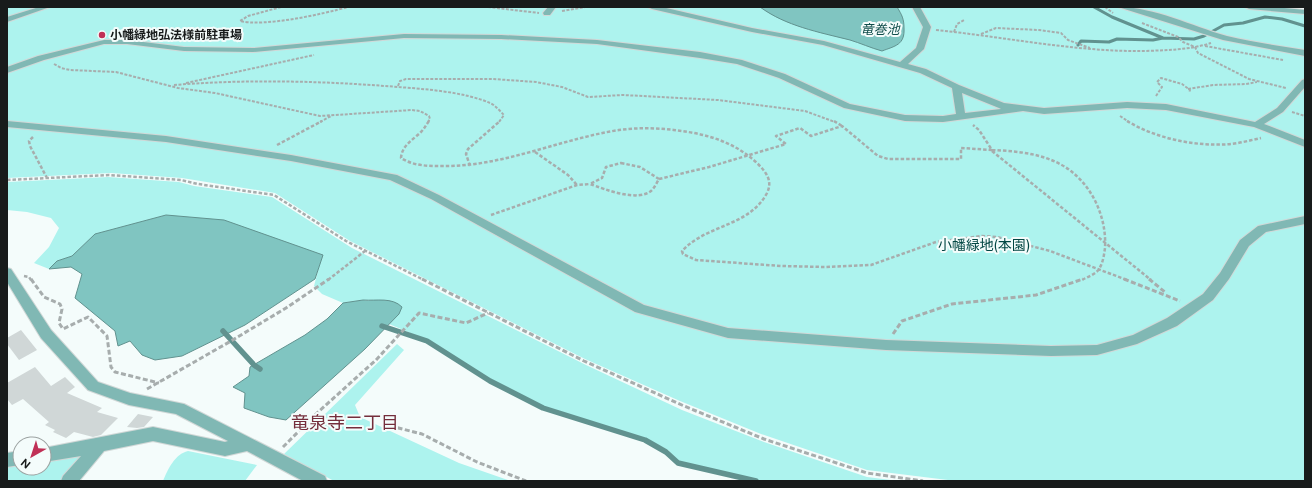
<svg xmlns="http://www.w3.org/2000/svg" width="1312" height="488" font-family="'Public Sans','Noto Sans JP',sans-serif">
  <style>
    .green { fill: #adf3ee }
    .water { fill: #80c5c1; stroke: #61928f }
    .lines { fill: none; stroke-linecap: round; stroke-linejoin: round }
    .stream-far1 { stroke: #61928f; stroke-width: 3 }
    .stream { stroke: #61928f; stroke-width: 5.5 }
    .building { fill: #d0d7d7 }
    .minor-casing { stroke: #d1d8d7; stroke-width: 2 }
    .path-far2 { stroke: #a7adad; stroke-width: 2; stroke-dasharray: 3 1.5; stroke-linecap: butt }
    .path-far1 { stroke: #a7adad; stroke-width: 2.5; stroke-dasharray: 3.5 2; stroke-linecap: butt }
    .path { stroke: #a7adad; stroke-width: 3; stroke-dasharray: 5 2.5; stroke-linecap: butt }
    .minor { fill: #80b8b4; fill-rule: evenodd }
    .poi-dot { fill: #c03056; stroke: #f4fcfb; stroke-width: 1.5 }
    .labels { text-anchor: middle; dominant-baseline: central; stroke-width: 4; stroke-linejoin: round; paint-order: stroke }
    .far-poi-label { font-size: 12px; font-weight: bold; fill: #181b1b; stroke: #f4fcfb; text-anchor: start }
    .far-water-label { font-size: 13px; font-style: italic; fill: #0f4d4b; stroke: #f4fcfb }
    .park-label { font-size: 14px; fill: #024643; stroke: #f4fcfb }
    .near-neighbourhood-label { font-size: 18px; fill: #742e3c; stroke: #f4fcfb }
  </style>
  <rect width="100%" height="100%" fill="#f4fcfb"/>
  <path class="green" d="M 7,7 L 42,7 L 7,19 Z
    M 51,7 L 1244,7 L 1305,13 L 1305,481 L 956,481 L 867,470 L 761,434 L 680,401 L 585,359 L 350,241 L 275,193 L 182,178 L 111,173 L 7,178 L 7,22 Z
    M 108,177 L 179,182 L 194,186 L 272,197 L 352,248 L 586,365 L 682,410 L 764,442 L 867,477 L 899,481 L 763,481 L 678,461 L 668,450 L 644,438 L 542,406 L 492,380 L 427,340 L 389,324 L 399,314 L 389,300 L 363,300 L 343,303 L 322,294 L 314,286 L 322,255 L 166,215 L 96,234 L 72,256 L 57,261 L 49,269 L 34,263 L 49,247 L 59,228 L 51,218 L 27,212 L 7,210 L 7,182 Z
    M 397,344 L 404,350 L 355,405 L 360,417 L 459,463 L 511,481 L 334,481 L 284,454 Z
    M 188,451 L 257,465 L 245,481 L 163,481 C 168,469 175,454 188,451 Z
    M 79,455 L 79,458 L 62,481 L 7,481 L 7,465 L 20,463 L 20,468 L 44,468 L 44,459 Z"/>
  <path class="water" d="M 760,7 L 897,7 C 902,15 904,19 904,28 C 905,45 895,46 882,51 C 871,48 860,43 850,40 C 818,32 786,26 760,7 Z
    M 166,215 L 224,220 L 323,255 L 315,279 L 245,325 L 182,356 L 155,360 L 142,355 L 130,341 L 118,346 L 115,331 L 75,298 L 82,274 L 71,267 L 49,269 L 57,261 L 72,256 L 95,234 Z
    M 363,300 C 377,301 392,297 402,307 L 399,314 L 365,349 L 286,420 L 269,417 L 244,408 L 245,393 L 233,387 L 249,376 L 250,367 L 305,335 L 327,319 L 343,303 Z"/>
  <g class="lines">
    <path class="stream-far1" d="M 1094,7 L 1112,17 L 1163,38 L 1194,39 L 1204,36 L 1224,25 L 1243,23 L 1265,17 L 1282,19 L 1305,26
      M 1078,45 L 1081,41 L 1109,42 L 1117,39 L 1153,40 L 1163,38"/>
    <path class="stream" d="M 382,326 L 427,341 L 490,381 L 543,408 L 645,440 L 666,452 L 678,463 L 756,481
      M 223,331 L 254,365 L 260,369"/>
  </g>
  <path class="building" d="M 21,330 L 37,350 L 19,360 L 7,344 L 7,338 Z
    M 35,367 L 51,386 L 65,377 L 75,387 L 67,393 L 102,408 L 97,412 L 118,418 L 101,435 L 93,437 L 74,432 L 66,438 L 53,432 L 55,430 L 45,425 L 49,422 L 23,399 L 12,405 L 7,399 L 7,383 Z
    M 138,414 L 153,417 L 144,427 L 137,428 L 127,427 Z"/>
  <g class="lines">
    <defs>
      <path id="minor" d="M 39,7 L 50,7 L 7,22 L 7,17 Z
        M 548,7 L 556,7 L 550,15 L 544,15 L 543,13 Z
        M 648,7 L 662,7 L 752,28 L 824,41 L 900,62 L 916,48 L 923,27 L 912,7 L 920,7 L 931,27 L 924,49 L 908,64 L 926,69 L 959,85 L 1004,103 L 1044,108 L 1127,102 L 1166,104 L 1255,122 L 1277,108 L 1302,80 L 1305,79 L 1305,87 L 1283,112 L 1264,124 L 1305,140 L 1305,147 L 1254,127 L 1166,110 L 1127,108 L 1044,114 L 1023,111 L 943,122 L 905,121 L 844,108 L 779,78 L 737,64 L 700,58 L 597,44 L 501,39 L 404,38 L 253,52 L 184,51 L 127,44 L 104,44 L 44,60 L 7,73 L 7,67 L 38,56 L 104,40 L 127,40 L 184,47 L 253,48 L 404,34 L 501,35 L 597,40 L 700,52 L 742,60 L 785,74 L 850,104 L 905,115 L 943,116 L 956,114 L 952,88 L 920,73 L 823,45 L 752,32 L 652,9 ZM 962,93 L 999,108 L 1001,109 L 965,113 Z
        M 1118,7 C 1155,7 1191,26 1227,36 C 1252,42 1279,46 1305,50 L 1305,56 L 1223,40 Z
        M 1245,7 L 1274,7 L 1305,10 L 1305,14 L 1249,9 Z
        M 7,121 L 166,136 L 291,155 L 397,175 L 439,195 L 644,305 L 728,328 L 886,340 L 1051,346 L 1097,345 L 1133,335 L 1167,318 L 1203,294 L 1220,273 L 1240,240 L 1258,226 L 1305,216 L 1305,224 L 1266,232 L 1249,246 L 1229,279 L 1213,300 L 1177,326 L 1137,344 L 1097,355 L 1051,356 L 886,350 L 728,338 L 635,312 L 431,199 L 390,180 L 291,161 L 166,142 L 7,127 Z
        M 7,268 L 11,269 L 51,330 L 98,382 L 130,393 L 184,404 L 325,476 L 327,481 L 303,481 L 247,451 L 225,456 L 153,441 L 104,451 L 79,481 L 61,481 L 63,476 L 81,456 L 44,462 L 44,448 L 153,427 L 225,442 L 228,441 L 176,414 L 129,405 L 88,390 L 41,338 L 7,282 Z
        M 20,451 L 20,465 L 7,467 L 7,453 Z"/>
    </defs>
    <use href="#minor" class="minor-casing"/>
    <path class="path-far2" d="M 281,7 L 248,16 L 240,21 C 265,27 323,14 348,7
      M 488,7 L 539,13
      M 1105,7 L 1113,13
      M 562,11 L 585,7
      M 1142,23 L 1178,37 L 1183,42 L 1195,47 L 1198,53 L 1249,79 L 1286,88
      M 936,30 C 1006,37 1075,52 1145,51 C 1168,50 1189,50 1211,43
      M 954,32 L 957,24 L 964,20
      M 981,34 L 996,28 L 1039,30 L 1061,33 L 1068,40 L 1090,48
      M 1205,46 L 1283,60
      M 54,64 L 61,68 L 70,70 L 116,72 L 178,88 L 215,93 L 320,116 L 412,110 L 420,111 L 429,116 L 430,119 L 428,122
      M 186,83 L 314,55
      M 174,85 C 248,79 324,81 398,87 C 425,89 465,92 490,103 C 495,105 500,111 504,115 L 499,122
      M 398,86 L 400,81 L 406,79 L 493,79 L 536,82 L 562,87 L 588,97 L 623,95 L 718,100 L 805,111 L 835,122
      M 1188,89 L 1213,85 L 1246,84 L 1257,82
      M 1156,96 L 1162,87 L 1157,82 L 1161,78 L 1182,84 L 1190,90 L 1189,93
      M 1292,112 L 1305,116
      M 1120,116 L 1129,122
      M 320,122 L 331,116"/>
    <path class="path-far1" d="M 429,121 C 426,125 424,129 421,132 C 413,140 402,145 401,158 C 415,167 432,166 448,166 C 507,165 561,139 619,130 C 641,127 665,128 688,132 C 714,136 738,145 758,164 C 766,172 773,181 767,193 C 749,227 707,224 682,251 L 683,254 L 696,260 L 781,266 L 826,267 L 871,265 L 936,242 L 982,236 L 997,237 L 1050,251 L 1127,280
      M 834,121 L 842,126
      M 1127,121 C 1157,139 1197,147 1231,144 C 1241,143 1251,140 1261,138
      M 33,137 L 29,141 L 30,146 L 47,178
      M 277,145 L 322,121
      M 992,150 C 1015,151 1039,153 1060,164 C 1090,180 1107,215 1105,248 C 1104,255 1103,263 1099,269 C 1096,274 1087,277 1082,280
      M 992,151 L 1151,280
      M 535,152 L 568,175 L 577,185
      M 621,163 L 640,167 L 659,179 C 657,182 655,187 652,190 C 639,203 604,189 590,184 L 602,178 L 606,167 Z
      M 470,166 L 466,154 L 468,149 L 500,121
      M 659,179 L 709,167 L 786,144 L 776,136 L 800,128 L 811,136 L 842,126 L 878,156 L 888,159 L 961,159 L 961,148 L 992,150 L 979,130 L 973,125
      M 7,180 L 109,175 L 181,180 L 198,184 L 274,195 L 346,241 L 424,280
      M 491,215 L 577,185 L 590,184
      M 24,276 L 29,277 L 31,280
      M 328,280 L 365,251"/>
    <path class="path" d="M 31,279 L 44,297 L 60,304 L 62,309 L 59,323 L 63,329 L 88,317 L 107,336 L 111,367 L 115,372 L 159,383
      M 422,279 L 584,361 L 684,406 L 764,439 L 867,473 L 923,481
      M 1124,279 L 1180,301
      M 1149,279 L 1166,293
      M 893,334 L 902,321 L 952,304 L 1036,295 L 1083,279
      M 147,389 L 231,341 L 286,308 L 329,279
      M 383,424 L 422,434 L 477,462 L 526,481
      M 283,447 L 317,413 L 376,360 L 419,313 L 466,323 L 488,313"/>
    <use href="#minor" class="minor"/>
  </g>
  <circle class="poi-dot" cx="102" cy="35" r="4"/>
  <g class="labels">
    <g class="far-poi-label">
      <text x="110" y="35">小幡緑地弘法様前駐車場</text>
    </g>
    <g class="far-water-label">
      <text x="880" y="29">竜巻池</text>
    </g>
    <g class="park-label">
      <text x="984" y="245">小幡緑地(本園)</text>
    </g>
    <g class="near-neighbourhood-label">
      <text x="345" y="422">竜泉寺二丁目</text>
    </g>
  </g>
  <rect width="1312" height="488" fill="none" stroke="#181b1b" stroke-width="16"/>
  <g transform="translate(32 456) rotate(219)"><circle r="19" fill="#f4fcfb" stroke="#9ca2a1"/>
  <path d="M0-3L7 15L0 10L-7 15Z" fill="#c03056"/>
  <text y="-6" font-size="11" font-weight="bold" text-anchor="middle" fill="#181b1b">N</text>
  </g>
</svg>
